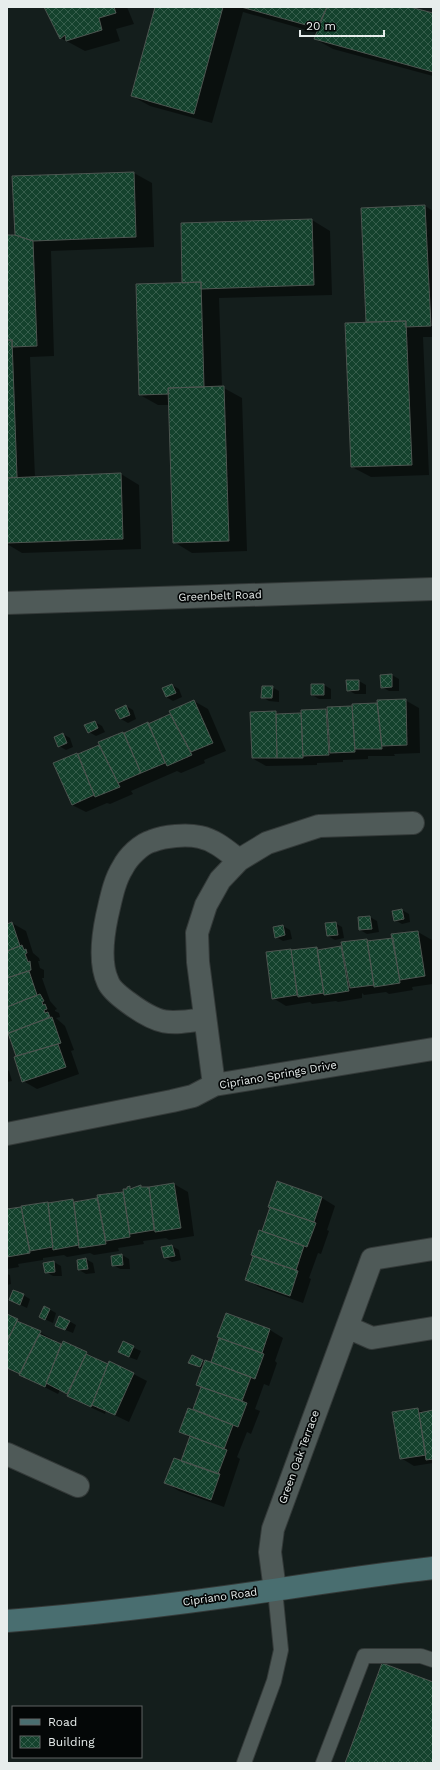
<svg xmlns="http://www.w3.org/2000/svg" width="440" height="1770" font-family="'Work Sans',sans-serif">
  <style>
    .shadow { fill: #0007 }
    .building { fill: url(#building-cross-hatch); stroke: #4c5550 }
    .lines { fill: none; stroke-linecap: round; stroke-linejoin: round }
    .lane-casing { stroke: #343a39; stroke-width: 16 }
    .street-casing { stroke: #343a39; stroke-width: 24 }
    .secondary-casing { stroke: #343a39; stroke-width: 24 }
    .lane { stroke: #4f5a58; stroke-width: 14 }
    .street { stroke: #4f5a58; stroke-width: 22 }
    .secondary { stroke: #496e70; stroke-width: 22 }
    .labels { text-anchor: middle; dominant-baseline: central; stroke-width: 3.5; stroke-linejoin: round; paint-order: stroke }
    .street-label { font-size: 11px; fill: #e7edec; stroke: #040707 }
  </style>
  <defs>
    <pattern id="building-cross-hatch" width="8" height="8" patternUnits="userSpaceOnUse"><rect width="8" height="8" fill="#14422d"/><path d="M0 0l8 8M0 8l8-8" fill="none" stroke="#365e4c"/></pattern>
  </defs>
  <rect width="100%" height="100%" fill="#141e1c"/>
  <path class="shadow" d="M 44,7 L 127,7 L 134,24 L 116,29 L 120,41 L 85,51 L 61,38 L 54,22 Z
    M 156,7 L 406,7 L 433,14 L 433,76 L 333,49 L 315,39 L 317,33 L 243,12 L 212,123 L 150,106 L 132,96 Z
    M 134,173 L 152,183 L 154,247 L 51,251 L 54,356 L 30,357 L 35,478 L 121,474 L 139,485 L 141,549 L 22,553 L 7,544 L 7,236 L 16,236 Z
    M 425,206 L 433,211 L 433,337 L 423,337 L 429,475 L 371,477 L 352,467 L 367,323 L 362,209 Z
    M 312,220 L 330,231 L 332,295 L 219,298 L 222,387 L 242,398 L 247,551 L 192,553 L 174,542 L 170,405 L 158,405 L 140,395 L 183,283 L 182,224 Z
    M 392,675 L 399,679 L 399,691 L 389,691 L 382,687 Z
    M 359,681 L 366,685 L 366,694 L 355,694 L 348,690 Z
    M 172,685 L 179,689 L 182,697 L 173,701 L 166,697 Z
    M 312,685 L 324,685 L 331,689 L 331,699 L 319,699 L 312,695 Z
    M 272,687 L 279,691 L 279,702 L 269,701 L 262,697 Z
    M 405,700 L 419,708 L 420,753 L 394,754 L 395,756 L 368,756 L 368,759 L 343,760 L 343,762 L 317,763 L 317,765 L 266,766 L 252,758 L 276,712 L 281,715 L 302,714 L 302,711 L 328,710 L 328,708 L 353,707 L 353,705 L 378,704 Z
    M 194,701 L 208,709 L 226,751 L 204,760 L 205,763 L 181,773 L 177,771 L 131,791 L 133,794 L 110,804 L 107,803 L 86,812 L 72,805 L 55,764 L 101,745 L 99,743 L 147,723 L 150,725 L 172,715 Z
    M 126,706 L 133,710 L 136,719 L 128,723 L 121,719 Z
    M 95,722 L 102,726 L 105,732 L 96,736 L 89,732 Z
    M 63,734 L 70,738 L 73,747 L 66,750 L 59,746 Z
    M 402,910 L 409,914 L 410,922 L 402,924 L 395,920 Z
    M 370,917 L 377,921 L 379,932 L 367,934 L 360,930 Z
    M 12,923 L 26,931 L 33,953 L 39,958 L 40,961 L 38,961 L 40,968 L 44,970 L 44,978 L 42,978 L 50,1001 L 57,1009 L 55,1010 L 55,1011 L 59,1013 L 60,1017 L 56,1018 L 65,1026 L 74,1050 L 71,1051 L 79,1074 L 37,1089 L 23,1081 L 10,1036 L 7,1034 L 7,925 Z
    M 335,923 L 342,927 L 344,938 L 335,940 L 328,936 Z
    M 283,926 L 290,930 L 292,939 L 283,941 L 276,937 Z
    M 418,932 L 432,940 L 433,984 L 412,987 L 413,990 L 389,994 L 386,992 L 364,995 L 362,993 L 362,998 L 338,1002 L 336,1001 L 312,1004 L 310,1002 L 286,1006 L 273,998 L 267,953 L 316,948 L 320,950 L 343,947 L 367,940 L 370,942 L 393,939 L 392,935 Z
    M 7,1070 L 9,1071 L 12,1081 L 7,1082 Z
    M 278,1183 L 322,1198 L 335,1206 L 327,1230 L 329,1231 L 321,1254 L 318,1253 L 309,1278 L 311,1279 L 303,1303 L 259,1287 L 246,1279 L 260,1231 L 263,1232 L 272,1207 Z
    M 174,1184 L 188,1192 L 194,1236 L 169,1240 L 166,1238 L 143,1241 L 144,1244 L 118,1248 L 119,1251 L 94,1255 L 90,1253 L 67,1257 L 64,1255 L 43,1258 L 43,1260 L 18,1264 L 19,1267 L 7,1269 L 7,1210 L 73,1200 L 77,1203 L 99,1199 L 98,1196 L 124,1193 L 124,1190 L 130,1187 L 133,1189 L 140,1186 L 143,1188 Z
    M 172,1246 L 179,1250 L 181,1260 L 172,1262 L 165,1258 Z
    M 122,1255 L 129,1259 L 130,1269 L 120,1269 L 113,1265 Z
    M 86,1259 L 93,1263 L 95,1273 L 86,1274 L 79,1270 Z
    M 54,1262 L 61,1266 L 62,1276 L 53,1276 L 46,1272 Z
    M 7,1274 L 10,1275 L 11,1284 L 7,1285 Z
    M 23,1295 L 30,1299 L 27,1308 L 10,1300 Z
    M 49,1309 L 56,1313 L 53,1323 L 40,1317 Z
    M 226,1314 L 270,1330 L 283,1338 L 275,1361 L 277,1363 L 269,1386 L 264,1384 L 255,1409 L 260,1411 L 251,1434 L 247,1432 L 237,1457 L 240,1459 L 224,1507 L 179,1491 L 166,1483 L 182,1462 L 191,1438 L 180,1432 L 194,1411 L 202,1387 L 203,1369 L 190,1363 L 202,1361 L 211,1363 Z
    M 7,1315 L 54,1340 L 53,1341 L 86,1353 L 109,1365 L 110,1362 L 147,1381 L 129,1422 L 106,1411 L 105,1414 L 81,1403 L 60,1390 L 58,1394 L 7,1368 Z
    M 69,1321 L 76,1325 L 73,1333 L 63,1329 Z
    M 123,1343 L 141,1351 L 137,1360 L 126,1356 Z
    M 417,1409 L 425,1413 L 433,1411 L 433,1463 L 414,1466 L 401,1458 Z"/>
  <path class="building" d="M 44,7 L 114,7 L 116,13 L 99,18 L 102,30 L 66,41 L 65,35 L 60,39 Z
    M 155,7 L 223,7 L 194,114 L 131,96 Z
    M 241,7 L 327,7 L 317,28 Z
    M 327,7 L 410,7 L 433,13 L 433,72 L 314,39 Z
    M 134,172 L 136,237 L 33,241 L 15,235 L 12,176 Z
    M 425,205 L 431,326 L 405,327 L 406,321 L 366,322 L 361,208 Z
    M 312,219 L 314,285 L 201,289 L 201,282 L 182,283 L 181,223 Z
    M 7,235 L 15,235 L 33,241 L 37,346 L 12,347 L 12,340 L 7,340 Z
    M 201,282 L 204,387 L 168,388 L 169,394 L 139,395 L 136,284 Z
    M 406,321 L 412,465 L 351,467 L 345,323 Z
    M 7,340 L 12,340 L 17,477 L 7,478 Z
    M 224,386 L 229,541 L 173,543 L 168,388 Z
    M 121,473 L 123,539 L 7,543 L 7,478 Z
    M 392,674 L 392,687 L 381,688 L 380,675 Z
    M 346,680 L 359,680 L 359,690 L 347,691 Z
    M 172,684 L 176,693 L 166,697 L 162,688 Z
    M 311,684 L 324,684 L 324,695 L 311,695 Z
    M 262,686 L 273,686 L 272,698 L 261,698 Z
    M 406,699 L 407,745 L 382,746 L 377,700 Z
    M 194,700 L 213,743 L 191,752 L 169,711 Z
    M 377,703 L 382,749 L 355,749 L 352,704 Z
    M 126,705 L 130,715 L 120,719 L 115,710 Z
    M 352,706 L 355,752 L 330,753 L 327,707 Z
    M 326,709 L 329,755 L 303,756 L 301,710 Z
    M 276,711 L 277,758 L 252,758 L 250,712 Z
    M 301,713 L 303,758 L 277,758 L 276,714 Z
    M 170,714 L 192,755 L 167,766 L 148,724 Z
    M 95,721 L 98,728 L 88,733 L 84,725 Z
    M 148,722 L 165,763 L 141,773 L 124,733 Z
    M 123,732 L 141,773 L 118,783 L 98,742 Z
    M 63,733 L 67,743 L 58,747 L 54,737 Z
    M 99,745 L 120,787 L 95,797 L 78,754 Z
    M 77,753 L 94,795 L 72,805 L 53,763 Z
    M 402,909 L 404,919 L 394,921 L 392,911 Z
    M 370,916 L 372,929 L 359,930 L 358,917 Z
    M 12,922 L 20,946 L 7,951 L 7,924 Z
    M 336,922 L 338,935 L 327,936 L 325,923 Z
    M 283,925 L 285,935 L 275,938 L 273,927 Z
    M 418,931 L 425,976 L 400,980 L 391,934 Z
    M 393,938 L 400,983 L 374,987 L 367,941 Z
    M 367,939 L 374,985 L 350,988 L 341,942 Z
    M 22,945 L 24,950 L 26,949 L 27,953 L 25,954 L 28,962 L 30,961 L 31,970 L 7,978 L 7,951 Z
    M 341,946 L 349,991 L 324,995 L 317,950 Z
    M 317,947 L 324,993 L 298,997 L 291,950 Z
    M 291,949 L 297,995 L 272,999 L 266,952 Z
    M 29,971 L 37,995 L 7,1007 L 7,978 Z
    M 40,994 L 44,1001 L 42,1002 L 43,1005 L 45,1004 L 47,1009 L 44,1010 L 45,1013 L 48,1012 L 50,1017 L 7,1034 L 7,1007 Z
    M 52,1017 L 61,1043 L 16,1056 L 8,1033 Z
    M 58,1044 L 66,1067 L 22,1082 L 14,1057 Z
    M 277,1181 L 322,1197 L 314,1222 L 268,1207 Z
    M 174,1183 L 181,1228 L 155,1232 L 149,1187 Z
    M 141,1185 L 141,1187 L 149,1187 L 154,1230 L 130,1234 L 123,1189 L 127,1189 L 127,1187 L 130,1186 L 130,1189 Z
    M 123,1192 L 130,1237 L 106,1241 L 97,1195 Z
    M 97,1198 L 106,1244 L 79,1248 L 74,1202 Z
    M 73,1199 L 79,1245 L 53,1250 L 48,1203 Z
    M 48,1202 L 53,1247 L 30,1251 L 21,1206 Z
    M 21,1207 L 30,1253 L 7,1257 L 7,1209 Z
    M 270,1207 L 316,1223 L 307,1247 L 262,1231 Z
    M 259,1230 L 304,1246 L 296,1270 L 251,1255 Z
    M 172,1245 L 175,1256 L 164,1258 L 161,1247 Z
    M 122,1254 L 123,1265 L 112,1266 L 111,1256 Z
    M 253,1256 L 298,1271 L 290,1296 L 245,1280 Z
    M 86,1258 L 88,1269 L 78,1270 L 77,1260 Z
    M 54,1261 L 55,1272 L 45,1273 L 43,1263 Z
    M 13,1290 L 24,1294 L 20,1305 L 9,1300 Z
    M 44,1306 L 50,1309 L 45,1320 L 39,1317 Z
    M 226,1313 L 270,1329 L 262,1353 L 217,1337 Z
    M 7,1314 L 18,1319 L 7,1342 Z
    M 59,1316 L 70,1321 L 65,1330 L 55,1326 Z
    M 17,1321 L 41,1331 L 20,1374 L 7,1368 L 7,1341 Z
    M 39,1334 L 61,1344 L 45,1387 L 19,1375 Z
    M 219,1338 L 264,1354 L 255,1379 L 211,1362 Z
    M 63,1341 L 87,1352 L 67,1394 L 46,1383 Z
    M 123,1341 L 134,1346 L 129,1357 L 118,1352 Z
    M 86,1354 L 108,1364 L 91,1407 L 67,1396 Z
    M 192,1355 L 203,1360 L 200,1367 L 188,1363 Z
    M 205,1360 L 251,1377 L 242,1401 L 196,1385 Z
    M 109,1361 L 134,1373 L 115,1415 L 92,1405 Z
    M 201,1387 L 247,1403 L 238,1427 L 193,1409 Z
    M 188,1408 L 233,1425 L 224,1449 L 179,1432 Z
    M 418,1408 L 426,1455 L 400,1459 L 392,1412 Z
    M 433,1410 L 433,1459 L 426,1460 L 419,1413 Z
    M 190,1436 L 227,1450 L 218,1474 L 181,1461 Z
    M 174,1458 L 220,1474 L 211,1500 L 164,1483 Z
    M 382,1663 L 433,1682 L 433,1763 L 345,1763 Z"/>
  <g class="lines">
    <defs>
      <path id="lane" d="M 244,1763 L 274,1681 L 281,1650 L 275,1590
        M 323,1763 L 364,1656 L 421,1656 L 433,1660"/>
      <path id="street" d="M 7,603 L 433,589
        M 205,1019 C 169,1024 160,1026 129,1003 C 122,998 111,990 108,982 C 99,963 103,935 107,916 C 111,899 114,881 123,867 C 128,857 141,844 152,841 C 165,836 186,834 200,837 C 215,840 227,851 239,860 L 267,843 L 319,826 L 413,823
        M 214,1085 L 198,962 L 197,933 L 206,905 L 220,880 L 239,860
        M 7,1134 L 172,1101 L 193,1096 L 214,1085 L 433,1049
        M 347,1327 L 372,1338 L 433,1328
        M 7,1454 L 78,1486
        M 275,1590 L 270,1552 L 273,1529 L 372,1259 L 433,1249"/>
      <path id="secondary" d="M 7,1621 C 96,1614 186,1603 274,1590 C 327,1582 380,1574 433,1568"/>
    </defs>
    <use href="#lane" class="lane-casing"/>
    <use href="#street" class="street-casing"/>
    <use href="#secondary" class="secondary-casing"/>
    <use href="#lane" class="lane"/>
    <use href="#street" class="street"/>
    <use href="#secondary" class="secondary"/>
  </g>
  <g class="labels">
    <g class="street-label">
      <text transform="translate(220 596) rotate(-2)">Greenbelt Road</text>
      <text transform="translate(278 1075) rotate(-10)">Cipriano Springs Drive</text>
      <text transform="translate(299 1457) rotate(-70)">Green Oak Terrace</text>
      <text transform="translate(220 1597) rotate(-8)">Cipriano Road</text>
    </g>
  </g>
  <rect width="440" height="1770" fill="none" stroke="#e7edec" stroke-width="16"/>
  <rect x="12" y="1706" width="130" height="52" fill="#040707" stroke="#5f6363"/>
  <rect x="20" y="1719" width="20" height="6" fill="#496e70" stroke="#5f6363"/>
  <text x="48" y="1726" font-size="12" fill="#e7edec">Road</text>
  <rect x="20" y="1736" width="20" height="12" fill="url(#building-cross-hatch)" stroke="#5f6363"/>
  <text x="48" y="1746" font-size="12" fill="#e7edec">Building</text>
  <path d="M300 30v6h84v-6" fill="none" stroke="#e7edec" stroke-width="2"/>
  <text x="306" y="30" font-size="12" fill="#e7edec" stroke="#040707" stroke-width="3" paint-order="stroke">20 m</text>
</svg>
